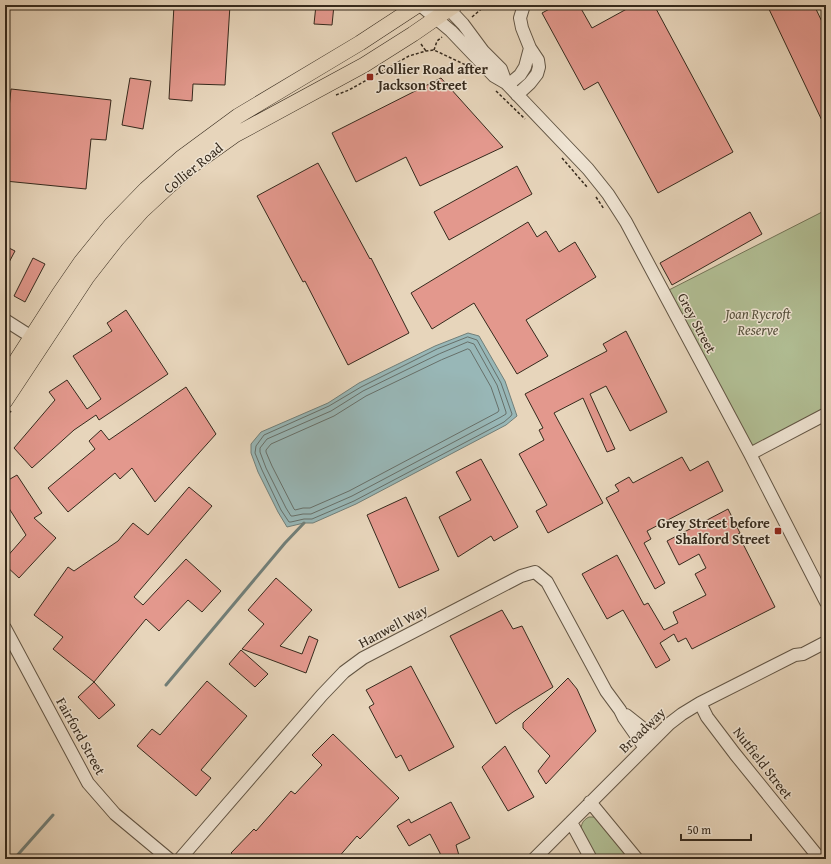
<svg xmlns="http://www.w3.org/2000/svg" width="831" height="864" font-family="'Gentium Book Plus',serif">
  <style>
    .green { fill: #b1be94; stroke: #747458 }
    .water { fill: #98b7b7; stroke: #717f79 }
    .lines { fill: none; stroke-linecap: round; stroke-linejoin: round }
    .shore { stroke: #67706a; stroke-width: 1 }
    .stream { stroke: #717f79; stroke-width: 3 }
    .building { fill: #e3988d; stroke: #362a1d }
    .minor-casing { stroke: #625544; stroke-width: 14 }
    .major-casing { stroke: #362a1d; stroke-width: 16 }
    .path { stroke: #362a1d; stroke-width: 1.5; stroke-dasharray: 3 2; stroke-linecap: butt }
    .minor { stroke: #efe4d3; stroke-width: 12 }
    .major { stroke: #e7d5bb; stroke-width: 15 }
    .poi-dot { fill: #8f2418; stroke: #efe4d3; stroke-width: 1.5 }
    .labels { text-anchor: middle; dominant-baseline: central; stroke-width: 3; stroke-linejoin: round; paint-order: stroke }
    .poi-label { font-size: 14px; font-weight: bold; fill: #362a1d; stroke: #efe4d3; text-anchor: start }
    .street-label { font-size: 14px; fill: #362a1d; stroke: #efe4d3 }
    .park-label { font-size: 14px; font-style: italic; fill: #554f3b; stroke: #efe4d3 }
  </style>
  <rect width="100%" height="100%" fill="#e7d5bb"/>
  <filter id="stains"><feTurbulence type="fractalNoise" baseFrequency=".005" numOctaves="4"/><feColorMatrix values="0 0 0 0 .2 0 0 0 0 .09 0 0 0 0 .02 0 0 0 .5 -.17"/></filter>
  <radialGradient id="worn" r=".72"><stop offset=".6" stop-color="#630" stop-opacity="0"/><stop offset="1" stop-color="#630" stop-opacity=".3"/></radialGradient>
  <path class="green" d="M 826,210 L 826,414 L 750,454 L 663,293 Z
    M 589,817 L 594,817 L 599,820 L 631,859 L 597,859 L 582,831 C 580,825 583,820 589,817 Z"/>
  <path class="water" d="M 468,333 L 479,336 L 505,381 L 517,416 L 506,425 L 356,504 L 313,523 L 304,523 L 287,527 L 278,512 L 258,472 L 251,453 L 251,444 L 261,432 L 328,403 L 359,383 L 435,346 Z"/>
  <g class="lines">
    <path class="shore" d="M 468,337 L 477,340 L 501,383 L 512,414 L 511,416 L 504,422 L 354,501 L 312,519 L 304,519 L 291,522 L 289,522 L 281,510 L 262,470 L 255,453 L 256,446 L 264,435 L 329,406 L 361,387 L 437,349 Z
      M 468,342 L 474,344 L 497,385 L 506,412 L 506,414 L 501,417 L 352,496 L 311,514 L 303,514 L 293,516 L 291,516 L 286,508 L 266,468 L 260,452 L 260,448 L 267,439 L 331,411 L 363,391 L 439,354 Z
      M 468,349 L 470,350 L 491,387 L 499,410 L 498,412 L 349,491 L 310,508 L 303,508 L 295,510 L 294,509 L 272,466 L 266,452 L 266,450 L 271,444 L 334,416 L 366,396 L 441,360 Z"/>
    <path class="stream" d="M 166,685 L 285,543 L 304,523
      M 14,859 L 53,815"/>
  </g>
  <path class="building" d="M 174,5 L 230,5 L 225,85 L 193,84 L 192,101 L 169,99 Z
    M 316,5 L 334,5 L 332,25 L 314,24 Z
    M 557,5 L 579,5 L 592,28 L 634,5 L 654,5 L 733,152 L 658,193 L 598,82 L 584,90 L 542,13 Z
    M 767,5 L 814,5 L 826,30 L 826,129 Z
    M 130,78 L 151,81 L 143,129 L 122,125 Z
    M 441,78 L 503,147 L 420,186 L 406,157 L 356,182 L 332,133 Z
    M 11,89 L 111,100 L 106,140 L 91,139 L 86,189 L 5,181 L 5,146 Z
    M 318,163 L 370,259 L 371,258 L 409,333 L 348,365 L 305,281 L 303,282 L 257,196 Z
    M 517,166 L 532,194 L 449,240 L 434,212 Z
    M 750,212 L 762,234 L 672,285 L 660,263 Z
    M 528,222 L 537,237 L 546,231 L 559,252 L 575,242 L 596,277 L 526,320 L 548,356 L 517,374 L 474,303 L 432,329 L 411,293 Z
    M 5,246 L 15,251 L 5,270 Z
    M 33,258 L 45,264 L 25,302 L 14,296 Z
    M 126,310 L 168,374 L 99,420 L 96,415 L 74,430 L 32,468 L 14,448 L 55,400 L 49,392 L 67,380 L 87,409 L 101,399 L 73,356 L 112,331 L 107,323 Z
    M 626,331 L 667,412 L 630,431 L 606,386 L 590,394 L 615,449 L 607,452 L 583,398 L 554,413 L 603,503 L 548,533 L 536,511 L 547,505 L 519,454 L 544,440 L 539,430 L 543,428 L 525,394 L 607,351 L 603,344 Z
    M 186,387 L 216,434 L 155,502 L 132,468 L 120,479 L 115,473 L 68,512 L 48,488 L 95,449 L 89,441 L 101,430 L 109,440 Z
    M 682,457 L 690,471 L 708,461 L 723,491 L 647,531 L 651,539 L 644,543 L 665,583 L 655,589 L 606,498 L 619,491 L 615,485 L 629,477 L 633,483 Z
    M 481,459 L 518,527 L 494,541 L 491,536 L 458,557 L 439,517 L 471,500 L 456,472 Z
    M 17,475 L 42,513 L 34,518 L 56,538 L 19,578 L 5,565 L 5,559 L 26,535 L 5,502 L 5,482 Z
    M 189,487 L 212,506 L 134,597 L 143,605 L 186,559 L 221,591 L 202,612 L 188,600 L 159,631 L 146,619 L 94,682 L 53,649 L 63,637 L 34,615 L 68,567 L 74,571 L 118,541 L 133,523 L 148,535 Z
    M 406,497 L 439,570 L 399,588 L 367,515 Z
    M 728,509 L 740,533 L 738,534 L 775,607 L 692,649 L 686,638 L 678,642 L 674,634 L 660,643 L 670,660 L 656,668 L 623,610 L 607,619 L 582,574 L 617,555 L 644,605 L 648,603 L 664,630 L 678,623 L 673,612 L 706,595 L 695,574 L 706,568 L 699,554 L 679,565 L 667,541 Z
    M 276,578 L 312,610 L 280,646 L 302,654 L 309,636 L 318,640 L 306,673 L 242,649 L 264,624 L 248,610 Z
    M 502,610 L 513,629 L 522,626 L 553,687 L 513,712 L 496,724 L 450,636 Z
    M 241,650 L 268,674 L 255,687 L 229,664 Z
    M 411,666 L 454,747 L 409,771 L 401,755 L 396,758 L 369,707 L 374,704 L 366,690 Z
    M 568,678 L 577,689 L 596,731 L 546,784 L 538,771 L 550,756 L 523,728 L 523,723 Z
    M 207,681 L 247,716 L 201,770 L 211,778 L 196,796 L 137,746 L 152,729 L 160,735 Z
    M 94,682 L 115,705 L 99,719 L 78,697 Z
    M 333,734 L 399,798 L 360,839 L 357,836 L 337,859 L 237,859 L 231,853 L 254,829 L 256,831 L 291,791 L 295,794 L 322,765 L 312,755 Z
    M 505,746 L 534,797 L 508,811 L 482,767 Z
    M 451,802 L 470,838 L 456,845 L 460,859 L 441,859 L 440,853 L 430,834 L 409,846 L 397,826 L 409,819 L 411,823 Z"/>
  <g class="lines">
    <defs>
      <path id="minor" d="M 420,5 L 451,31 L 494,76 L 506,83
        M 445,5 L 463,24 L 483,51 L 501,69 L 506,83 L 508,85 L 588,169 L 608,194 L 626,222 L 750,454 L 826,602
        M 508,85 L 520,75 L 525,67 L 530,48
        M 517,95 L 530,83 L 537,74 L 539,67 L 538,60 L 530,48 L 522,28 L 520,18 L 524,5
        M 5,320 L 38,341
        M 750,454 L 826,414
        M 5,628 L 88,783 L 115,814 L 169,859
        M 700,703 L 707,717 L 735,754 L 820,859
        M 626,715 L 655,738
        M 590,802 L 637,859
        M 571,822 L 591,859
        M 180,859 L 322,695 L 344,672 L 363,658 L 521,576 L 535,572 L 547,582 L 606,691 L 620,710 L 624,718 L 645,748
        M 534,859 L 669,724 L 682,714 L 700,703 L 795,655 L 803,654 L 826,642"/>
      <path id="major" d="M 5,378 L 59,294 L 81,262 L 111,225 L 146,189 L 181,158 L 238,116 L 360,43 L 418,5
        M 5,401 L 87,277 L 116,240 L 142,211 L 169,186 L 193,165 L 235,135 L 364,65 L 413,34 L 455,5"/>
    </defs>
    <use href="#minor" class="minor-casing"/>
    <use href="#major" class="major-casing"/>
    <path class="path" d="M 390,8 L 388,6 L 390,5
      M 472,17 L 486,5
      M 421,44 L 426,51
      M 434,50 L 437,41 L 442,37
      M 496,91 L 525,119
      M 336,95 L 349,90 L 409,56 L 426,51 L 434,50 L 468,66
      M 562,158 L 587,187
      M 596,197 L 604,209
      M 5,421 L 11,411"/>
    <use href="#minor" class="minor"/>
    <use href="#major" class="major"/>
  </g>
  <g class="poi-dot">
    <rect x="366" y="73" width="8" height="8" rx="2"/>
    <rect x="774" y="527" width="8" height="8" rx="2"/>
  </g>
  <g class="labels">
    <g class="poi-label">
      <text x="378" y="69">Collier Road after<tspan x="378" dy="16">Jackson Street</tspan></text>
      <text x="770" y="523" text-anchor="end">Grey Street before<tspan x="770" dy="16">Shalford Street</tspan></text>
    </g>
    <g class="street-label">
      <text transform="translate(193 168) rotate(-39)">Collier Road</text>
      <text transform="translate(697 323) rotate(62)">Grey Street</text>
      <text transform="translate(393 626) rotate(-28)">Hanwell Way</text>
      <text transform="translate(642 730) rotate(-44)">Broadway</text>
      <text transform="translate(81 736) rotate(61)">Fairford Street</text>
      <text transform="translate(763 763) rotate(52)">Nutfield Street</text>
    </g>
    <g class="park-label">
      <text x="758" y="314">Joan Rycroft<tspan x="758" dy="16">Reserve</tspan></text>
    </g>
  </g>
  <rect width="831" height="864" fill="none" stroke="#e7d5bb" stroke-width="20"/>
  <rect x="6" y="6" width="819" height="852" fill="none" stroke="#362a1d" stroke-width="2"/>
  <rect x="10" y="10" width="811" height="844" fill="none" stroke="#362a1d"/>
  <path d="M681 834v6h70v-6" fill="none" stroke="#362a1d" stroke-width="2"/>
  <text x="687" y="834" font-size="12" fill="#362a1d" stroke="#efe4d3" stroke-width="3" paint-order="stroke">50 m</text>
  <rect width="100%" height="100%" filter="url(#stains)"/>
  <rect width="100%" height="100%" fill="url(#worn)"/>
</svg>
